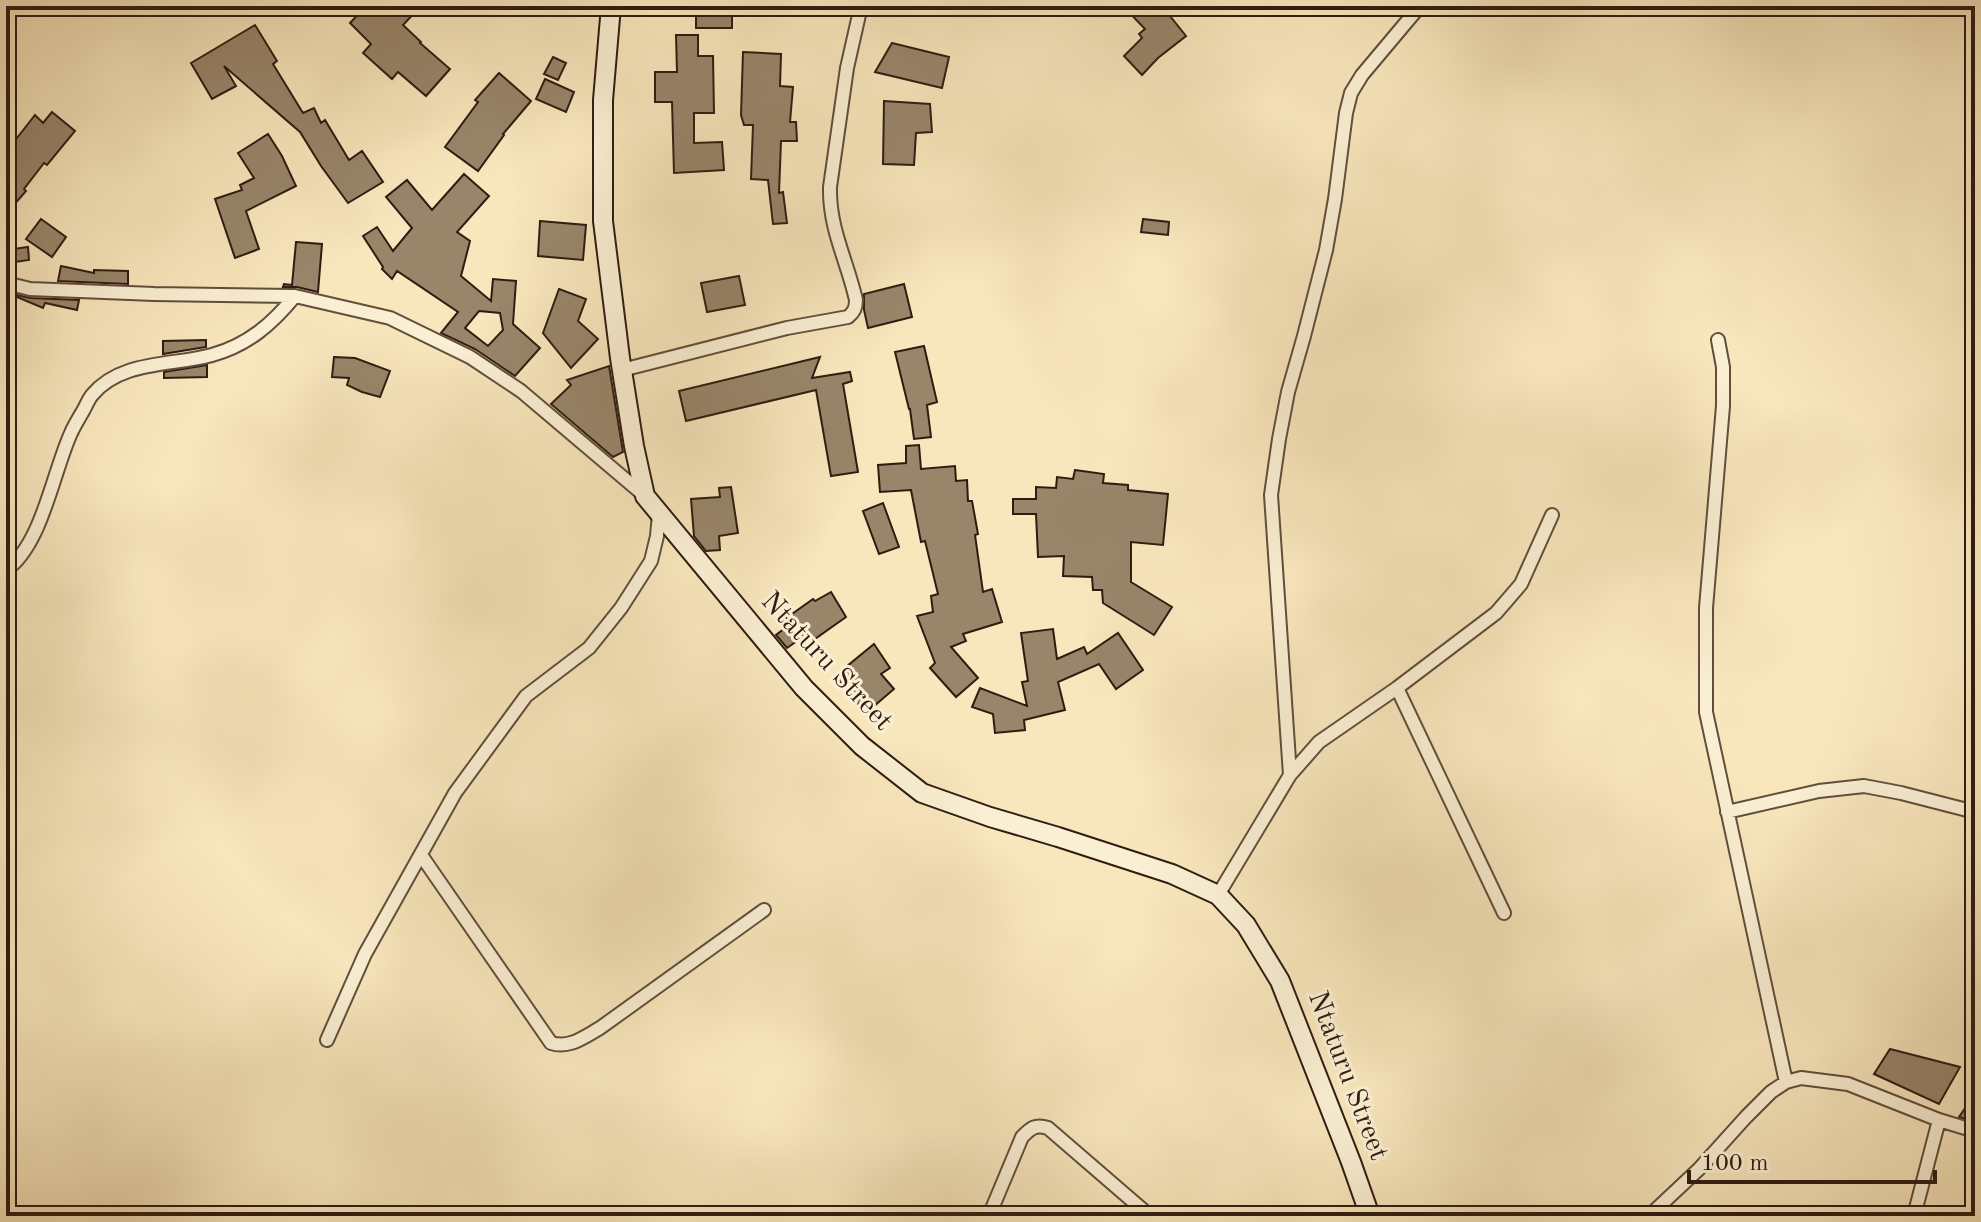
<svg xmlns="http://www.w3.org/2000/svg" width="1981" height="1222" font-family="'Old Standard TT',serif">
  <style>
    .building { fill: #98856a; stroke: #2f1c11; stroke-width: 2; fill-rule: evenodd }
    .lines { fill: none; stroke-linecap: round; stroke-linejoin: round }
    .street-casing { stroke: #614e3c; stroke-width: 16 }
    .secondary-casing { stroke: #2f1c11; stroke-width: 22 }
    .street { stroke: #faefd3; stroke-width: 12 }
    .secondary { stroke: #faefd3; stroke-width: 18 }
    .labels { text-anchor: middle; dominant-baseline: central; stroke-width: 6; stroke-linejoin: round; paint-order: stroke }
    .street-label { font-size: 28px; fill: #2f1c11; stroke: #faefd3 }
  </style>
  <rect width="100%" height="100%" fill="#f8e6bc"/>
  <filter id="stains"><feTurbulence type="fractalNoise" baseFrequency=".0025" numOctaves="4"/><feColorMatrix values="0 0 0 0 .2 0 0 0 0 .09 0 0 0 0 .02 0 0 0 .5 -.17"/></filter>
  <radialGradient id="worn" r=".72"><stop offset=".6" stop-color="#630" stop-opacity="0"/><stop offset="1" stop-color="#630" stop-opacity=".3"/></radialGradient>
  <path class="building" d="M 366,6 L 421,6 L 403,25 L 421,42 L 420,43 L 450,69 L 426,96 L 398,72 L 392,79 L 363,53 L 371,44 L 350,23 Z
    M 699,6 L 726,6 L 727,14 L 732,14 L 732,28 L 696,28 L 696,14 L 701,14 Z
    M 1123,6 L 1162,6 L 1186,36 L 1158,58 L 1142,75 L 1124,56 L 1142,38 L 1139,34 L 1145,29 Z
    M 255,25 L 277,61 L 273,64 L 303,113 L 314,108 L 321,123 L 325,120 L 349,160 L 362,151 L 383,182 L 348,203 L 321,166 L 300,132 L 224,66 L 236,86 L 212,99 L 191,63 Z
    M 676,35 L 698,35 L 698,56 L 713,56 L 714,113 L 694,113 L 694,143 L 722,142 L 724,170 L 674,173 L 672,102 L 655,102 L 655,72 L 677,72 Z
    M 892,43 L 949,57 L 942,88 L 875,72 Z
    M 743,52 L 781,54 L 780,86 L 793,87 L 790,122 L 796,122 L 797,141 L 781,141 L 779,193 L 783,192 L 787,223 L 773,224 L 768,180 L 751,179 L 753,125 L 744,125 L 741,115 Z
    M 553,57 L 566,63 L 558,80 L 544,74 Z
    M 499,73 L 531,101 L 503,134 L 504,135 L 478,171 L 445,147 L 478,102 L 475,100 Z
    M 545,79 L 574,92 L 566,112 L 536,99 Z
    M 884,101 L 930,104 L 932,132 L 916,133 L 914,165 L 883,164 Z
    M 52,112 L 75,131 L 47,165 L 44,163 L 24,189 L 26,191 L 6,214 L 6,152 L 35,115 L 43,123 Z
    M 268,134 L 282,156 L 296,186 L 246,211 L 259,249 L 235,258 L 215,199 L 242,190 L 240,185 L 254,178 L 238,153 Z
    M 464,174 L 489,196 L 457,232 L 470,241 L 461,276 L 491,301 L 493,279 L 516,281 L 513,324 L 540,348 L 515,376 L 475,349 L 441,333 L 458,312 L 397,271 L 392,279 L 382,269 L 383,267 L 363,236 L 377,227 L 393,251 L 412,228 L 386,197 L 407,180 L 432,210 ZM 479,311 L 500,313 L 503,330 L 488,346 L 465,328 Z
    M 41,219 L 66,237 L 52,257 L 26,239 Z
    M 1143,219 L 1169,222 L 1168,235 L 1141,232 Z
    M 540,221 L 586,225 L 583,260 L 538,256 Z
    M 296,242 L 322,244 L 318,292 L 297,287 L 283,287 L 284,284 L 292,285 Z
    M 28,247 L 29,260 L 14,262 L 13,249 Z
    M 61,266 L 94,273 L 94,270 L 128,271 L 128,284 L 58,281 Z
    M 739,276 L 745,305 L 707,312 L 701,283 Z
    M 904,284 L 912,317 L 868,328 L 864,310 L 864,294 Z
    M 559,289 L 586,299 L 578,321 L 598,339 L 571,368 L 543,333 Z
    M 17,295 L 30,298 L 79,300 L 77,310 L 45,303 L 43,308 L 17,297 Z
    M 206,340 L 206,347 L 163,354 L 163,341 Z
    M 924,346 L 937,402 L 927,405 L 931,437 L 914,439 L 910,409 L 909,409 L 895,352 Z
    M 334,357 L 355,358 L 390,371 L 380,397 L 362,392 L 347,385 L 349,378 L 332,377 Z
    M 820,357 L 812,378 L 850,372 L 852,381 L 843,384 L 858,472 L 831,476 L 816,390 L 686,421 L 679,391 Z
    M 207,365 L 207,377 L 164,378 L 164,372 Z
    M 609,366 L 623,452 L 613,457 L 551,404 L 571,385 L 567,380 Z
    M 919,445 L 921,469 L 955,466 L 956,481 L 967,480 L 968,501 L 972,501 L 978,534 L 975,535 L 983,592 L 992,589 L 1002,622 L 963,634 L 966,641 L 951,647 L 978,678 L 956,697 L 930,668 L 935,663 L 917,616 L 933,612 L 931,596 L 938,594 L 925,541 L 921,542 L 911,490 L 880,492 L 878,465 L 906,463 L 906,446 Z
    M 1075,470 L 1104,474 L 1103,483 L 1128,485 L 1128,490 L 1168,494 L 1163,545 L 1131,542 L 1131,582 L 1172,607 L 1154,635 L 1103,603 L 1102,590 L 1093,590 L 1092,577 L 1063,576 L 1064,556 L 1038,557 L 1036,514 L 1013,514 L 1013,499 L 1036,499 L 1036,487 L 1056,488 L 1057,477 L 1073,479 Z
    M 731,487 L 738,533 L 719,536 L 720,550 L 706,551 L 694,536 L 691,499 L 720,497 L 719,488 Z
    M 883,503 L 899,547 L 879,554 L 863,511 Z
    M 831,592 L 846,617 L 805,646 L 800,639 L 787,648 L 776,635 L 789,625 L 785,619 L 813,599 L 815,601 Z
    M 1053,629 L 1057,659 L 1084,647 L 1087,654 L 1118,633 L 1143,670 L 1116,689 L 1099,664 L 1058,682 L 1065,710 L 1024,720 L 1025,730 L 995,733 L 993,714 L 972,707 L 980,688 L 1027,706 L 1022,682 L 1028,681 L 1021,633 Z
    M 874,644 L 890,668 L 881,674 L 894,689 L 866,713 L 835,676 Z
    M 1890,1049 L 1960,1067 L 1939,1104 L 1874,1074 Z
    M 1975,1094 L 1975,1122 L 1959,1117 Z"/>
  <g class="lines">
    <defs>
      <path id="street" d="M 6,283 L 30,289 L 154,294 L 295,296 L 390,318 L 470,357 L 521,391 L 645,496
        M 1718,340 L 1723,367 L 1723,406 L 1706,608 L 1706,712 L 1786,1082
        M 622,370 L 787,328 L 848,317 C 854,312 856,308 856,300 C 847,260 829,229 830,187 L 847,68 L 861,6
        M 6,570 C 42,545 53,472 71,433 C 74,426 79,418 83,411 C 86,406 88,400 92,395 C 121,360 172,366 212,355 C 248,345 272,324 295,296
        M 1397,688 L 1504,913
        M 1290,775 L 1271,495 L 1279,439 L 1288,392 L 1304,336 L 1326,250 L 1335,199 L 1346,113 L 1351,93 L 1362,75 L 1420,6
        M 1727,812 L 1819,791 L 1864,786 L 1901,793 L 1975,812
        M 421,855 L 551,1043 C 569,1049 584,1037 600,1028 L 764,910
        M 1218,895 L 1290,775 L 1319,742 L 1397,688 L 1496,613 L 1521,584 L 1552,515
        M 327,1040 L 365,954 L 455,793 L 526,696 L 589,648 L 621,608 L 651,561 L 657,536 L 659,514
        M 989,1216 L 1022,1137 C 1031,1128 1035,1124 1048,1128 L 1150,1216
        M 1649,1216 L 1699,1169 L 1746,1117 L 1771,1092 L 1786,1082 L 1801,1078 L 1848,1084 L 1939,1120 L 1975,1131
        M 1914,1216 L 1939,1120"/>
      <path id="secondary" d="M 611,6 L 603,100 L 603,221 L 620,358 L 634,446 L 645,496 L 804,688 L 862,746 L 922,793 L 990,817 L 1058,837 L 1172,874 L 1218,895 L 1246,925 L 1280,981 L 1351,1162 L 1370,1216"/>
    </defs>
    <use href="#street" class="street-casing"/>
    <use href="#secondary" class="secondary-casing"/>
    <use href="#street" class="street"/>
    <use href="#secondary" class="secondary"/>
  </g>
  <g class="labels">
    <g class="street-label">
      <text transform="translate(826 662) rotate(47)">Ntaturu Street</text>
      <text transform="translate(1347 1076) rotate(69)">Ntaturu Street</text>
    </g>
  </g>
  <rect width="1981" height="1222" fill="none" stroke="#f8e6bc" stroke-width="32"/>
  <rect x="8" y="8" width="1965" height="1206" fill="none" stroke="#2f1c11" stroke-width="4"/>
  <rect x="16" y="16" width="1949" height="1190" fill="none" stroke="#2f1c11" stroke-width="2"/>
  <path d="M1689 1170v12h246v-12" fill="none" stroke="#2f1c11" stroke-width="4"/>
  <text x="1701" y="1170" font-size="24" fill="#2f1c11" stroke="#faefd3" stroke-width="6" paint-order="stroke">100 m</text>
  <rect width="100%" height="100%" filter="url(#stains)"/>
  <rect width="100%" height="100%" fill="url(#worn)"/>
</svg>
